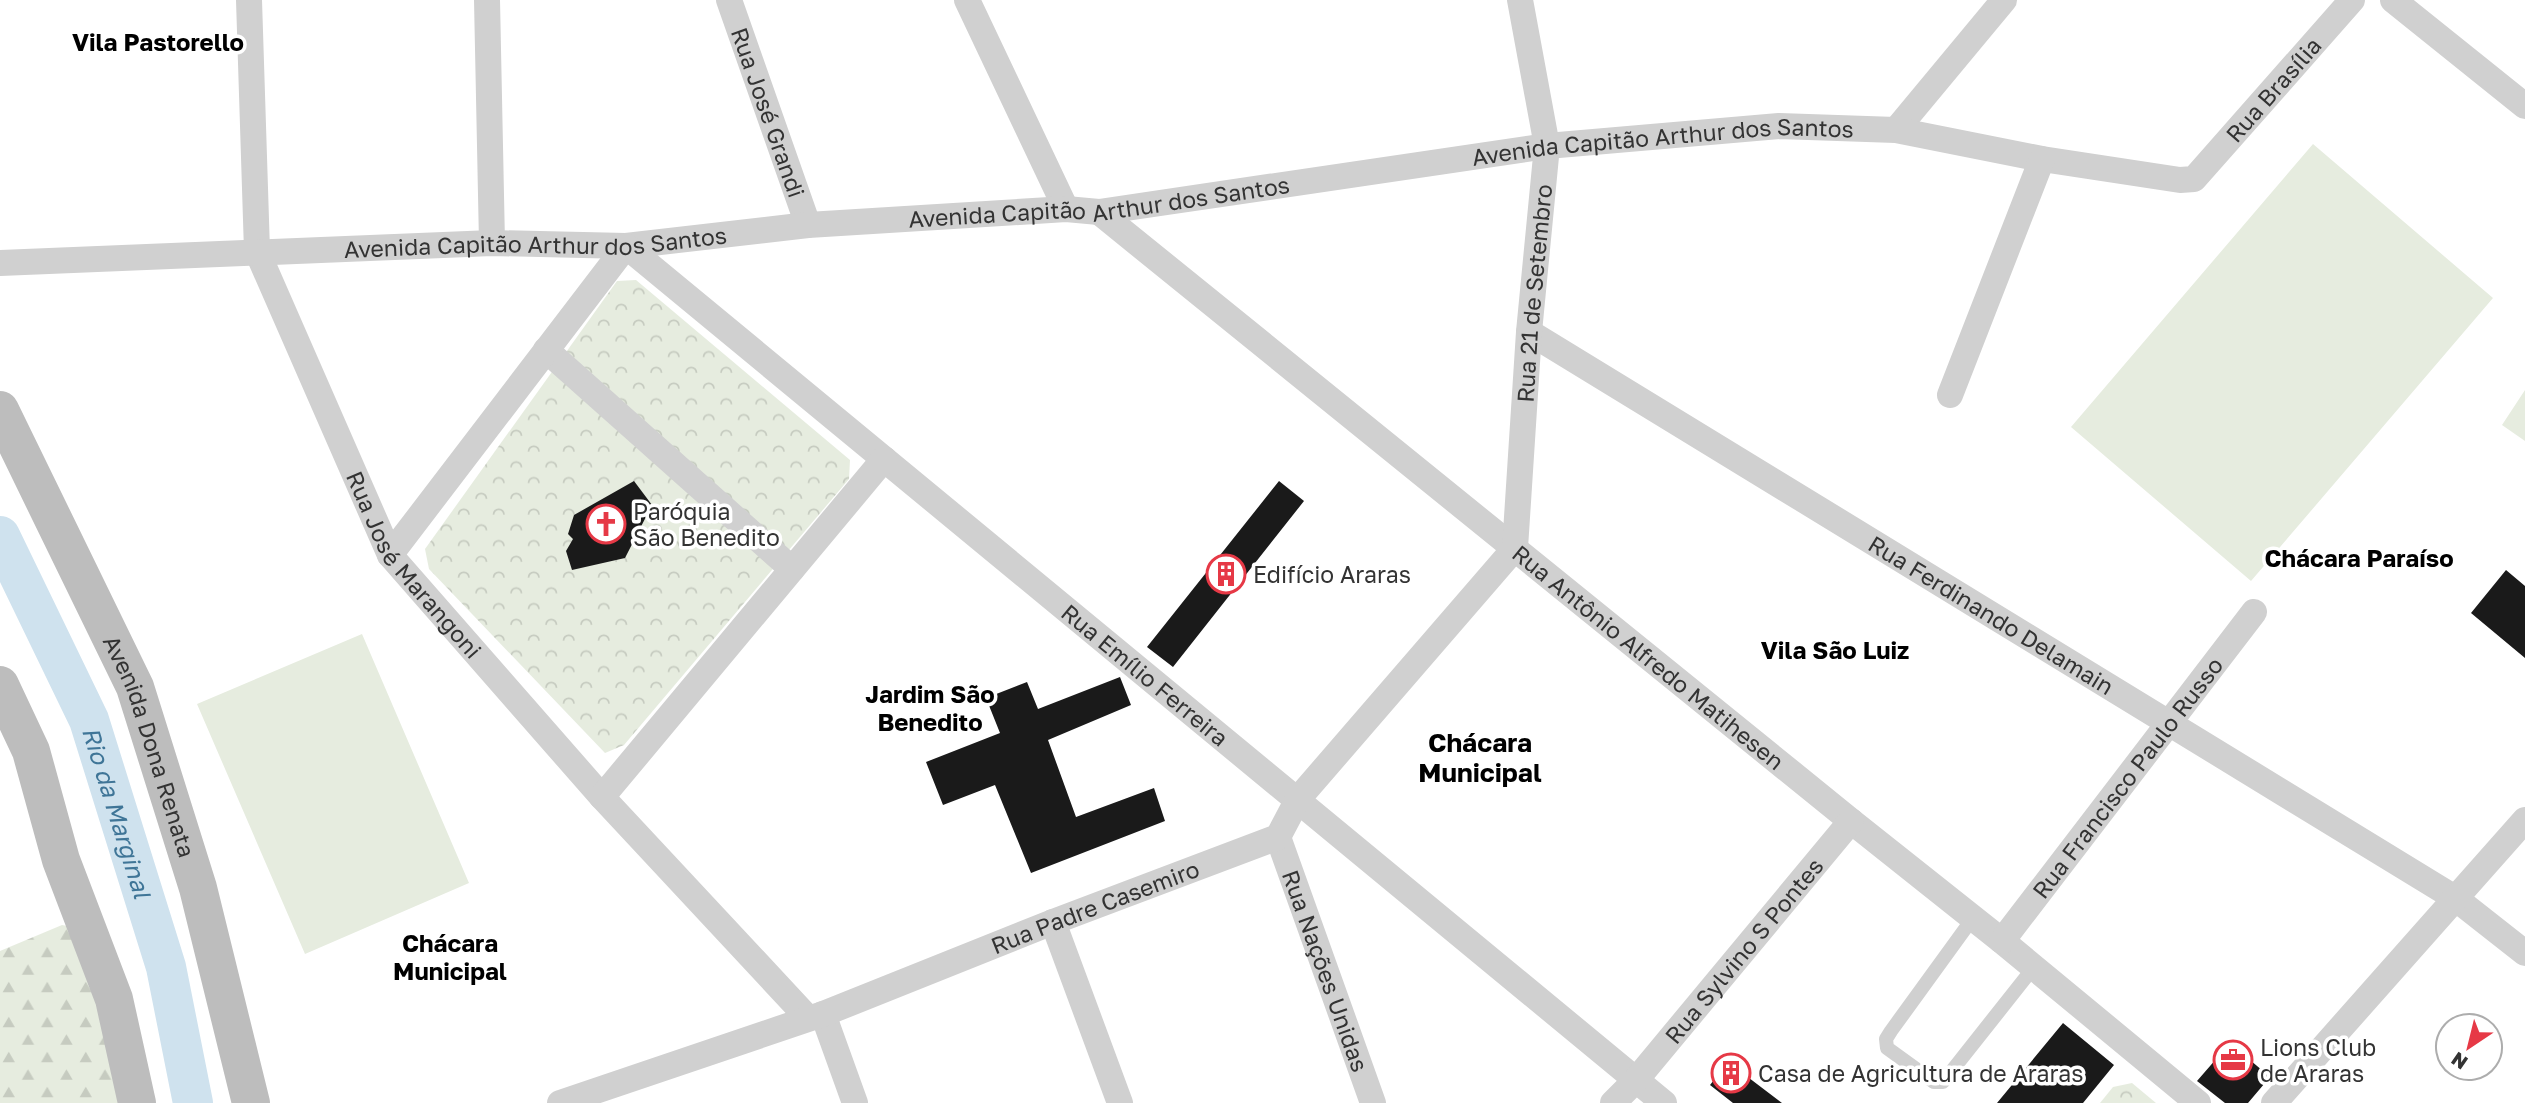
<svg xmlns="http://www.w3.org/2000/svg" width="2525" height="1103" font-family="'Golos Text',sans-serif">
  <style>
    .forest { fill: url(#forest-firs) }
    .park { fill: url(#park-crowns) }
    .pitch { fill: #e6ecdf }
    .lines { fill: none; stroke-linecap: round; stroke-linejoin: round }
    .river { stroke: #cfe2ee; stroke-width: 40 }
    .building { fill: #1a1a1a }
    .lane { stroke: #d0d0d0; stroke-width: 14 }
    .street { stroke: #d0d0d0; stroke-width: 26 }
    .secondary { stroke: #bdbdbd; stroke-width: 38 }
    .labels { text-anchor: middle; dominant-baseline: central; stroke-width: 7; stroke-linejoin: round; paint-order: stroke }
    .street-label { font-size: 23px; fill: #333; stroke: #fff }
    .poi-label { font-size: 23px; fill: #333; stroke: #fff; text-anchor: start }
    .neighbourhood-label { font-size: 24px; font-weight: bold; fill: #000; stroke: #fff }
    .water-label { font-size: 24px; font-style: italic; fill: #3f7597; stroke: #fff }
    .quarter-label { font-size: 26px; font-weight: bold; fill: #000; stroke: #fff }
  </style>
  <defs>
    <pattern id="forest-firs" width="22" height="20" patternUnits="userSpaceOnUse" patternTransform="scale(1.75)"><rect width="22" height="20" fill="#e6ecdf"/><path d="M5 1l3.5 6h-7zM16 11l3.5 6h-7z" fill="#c6cbc0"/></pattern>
    <pattern id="park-crowns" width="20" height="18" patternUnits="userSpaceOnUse" patternTransform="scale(1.75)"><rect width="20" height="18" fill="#e6ecdf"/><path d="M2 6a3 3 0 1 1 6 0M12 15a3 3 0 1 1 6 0" fill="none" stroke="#c6cbc0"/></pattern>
  </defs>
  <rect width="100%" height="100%" fill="#fff"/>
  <path class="forest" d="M 62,925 L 78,928 L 121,1103 L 0,1103 L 0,951 Z"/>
  <path class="park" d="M 636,280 L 850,460 L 849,479 L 624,745 L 605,753 L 429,569 L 425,549 L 617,281 Z
    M 2132,1083 L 2156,1103 L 2100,1103 L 2113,1087 Z"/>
  <path class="pitch" d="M 2313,144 L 2493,298 L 2251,581 L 2071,427 Z
    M 2525,390 L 2525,441 L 2502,425 Z
    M 362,634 L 469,883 L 305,954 L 197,704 Z"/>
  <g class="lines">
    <path class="river" id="s1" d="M 0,536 L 89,720 L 166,967 L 193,1103"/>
  </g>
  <path class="building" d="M 634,481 L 652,505 L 625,558 L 572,570 L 566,551 L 573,539 L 568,534 L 574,515 Z
    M 1279,481 L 1304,501 L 1173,667 L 1147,647 Z
    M 2506,570 L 2525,586 L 2525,658 L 2471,613 Z
    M 1120,677 L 1131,705 L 1048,740 L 1076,817 L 1154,788 L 1165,821 L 1031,873 L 995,785 L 943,805 L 926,762 L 1000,733 L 986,698 L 1027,682 L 1038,709 Z
    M 2063,1023 L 2114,1065 L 2083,1103 L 1997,1103 Z
    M 2230,1043 L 2270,1077 L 2248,1103 L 2225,1103 L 2197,1081 Z
    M 1728,1062 L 1782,1103 L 1733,1103 L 1710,1085 Z"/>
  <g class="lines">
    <path class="lane" d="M 1973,918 L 1891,1031 L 1886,1039 L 1887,1048 L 1934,1082 L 1943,1082 L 2034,967"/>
    <g class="street">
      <path id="s2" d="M 249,0 L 257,251 L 390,555 L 602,797 L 808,1018"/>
      <path d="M 487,0 L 492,243"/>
      <path id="s3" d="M 729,0 L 808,225"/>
      <path d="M 967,0 L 1066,209"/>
      <path d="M 2393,0 L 2525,106"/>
      <path d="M 1896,130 L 2004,0"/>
      <path id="s4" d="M 1099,212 L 1851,821 L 2002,941 L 2198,1103"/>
      <path id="s5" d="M 0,263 L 492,243 L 626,246 L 808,225 L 1066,209 L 1099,212 L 1547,146 L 1779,126 L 1896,130 L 2042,159 L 2180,180 L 2194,179 L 2352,0"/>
      <path id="s6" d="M 1529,332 L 2455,898 L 2525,953"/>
      <path d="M 546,350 L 792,569"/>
      <path d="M 1950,395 L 2042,159"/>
      <path id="s7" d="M 390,555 L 626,246 L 1664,1103"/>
      <path d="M 602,797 L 884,459"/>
      <path id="s8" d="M 1278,837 L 1373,1103"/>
      <path d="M 1053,922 L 1120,1103"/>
      <path id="s9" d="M 2002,941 L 2254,612"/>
      <path d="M 823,1014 L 855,1103"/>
      <path id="s10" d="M 560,1103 L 823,1014 L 1053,922 L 1278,837 L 1298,799 L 1515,548 L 1529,332 L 1547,146 L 1520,0"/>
      <path id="s11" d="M 1613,1103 L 1636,1080 L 1851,821"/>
      <path d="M 2274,1103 L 2525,820"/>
    </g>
    <g class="secondary">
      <path id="s12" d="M 0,410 L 135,687 L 198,888 L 251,1103"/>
      <path d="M 0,685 L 31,751 L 61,860 L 114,999 L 137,1103"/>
    </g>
  </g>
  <defs>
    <symbol id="church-ring" viewBox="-11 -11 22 22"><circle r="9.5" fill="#fff" stroke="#e63946" stroke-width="1.5"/><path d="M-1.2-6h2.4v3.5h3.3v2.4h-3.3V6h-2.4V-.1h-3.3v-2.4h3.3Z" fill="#e63946"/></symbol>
    <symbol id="building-ring" viewBox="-11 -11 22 22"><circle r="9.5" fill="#fff" stroke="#e63946" stroke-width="1.5"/><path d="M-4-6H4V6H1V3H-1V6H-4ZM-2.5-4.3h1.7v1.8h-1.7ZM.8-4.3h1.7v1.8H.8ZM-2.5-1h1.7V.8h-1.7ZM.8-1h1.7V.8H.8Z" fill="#e63946"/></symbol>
    <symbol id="office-ring" viewBox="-11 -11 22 22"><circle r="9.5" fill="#fff" stroke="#e63946" stroke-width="1.5"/><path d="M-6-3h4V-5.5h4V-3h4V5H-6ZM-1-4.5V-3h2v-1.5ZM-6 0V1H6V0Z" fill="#e63946"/></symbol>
  </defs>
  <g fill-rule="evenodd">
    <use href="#church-ring" x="584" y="502" width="44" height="44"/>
    <use href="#building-ring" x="1204" y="552" width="44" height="44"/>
    <use href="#office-ring" x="2211" y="1038" width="44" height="44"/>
    <use href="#building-ring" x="1709" y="1051" width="44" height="44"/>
  </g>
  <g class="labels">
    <g class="street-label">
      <text stroke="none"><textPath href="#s5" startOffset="2326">Rua Brasília</textPath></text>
      <text stroke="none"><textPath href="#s3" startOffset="119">Rua José Grandi</textPath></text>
      <text stroke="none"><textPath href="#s5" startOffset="1670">Avenida Capitão Arthur dos Santos</textPath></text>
      <text stroke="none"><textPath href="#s5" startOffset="1102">Avenida Capitão Arthur dos Santos</textPath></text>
      <text stroke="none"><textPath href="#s5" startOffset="536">Avenida Capitão Arthur dos Santos</textPath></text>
      <text stroke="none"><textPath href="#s10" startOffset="1396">Rua 21 de Setembro</textPath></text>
      <text stroke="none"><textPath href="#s2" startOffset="604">Rua José Marangoni</textPath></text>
      <text stroke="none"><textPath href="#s6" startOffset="542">Rua Ferdinando Delamain</textPath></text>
      <text stroke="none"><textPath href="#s4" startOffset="707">Rua Antônio Alfredo Matihesen</textPath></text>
      <text stroke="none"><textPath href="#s7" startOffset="1062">Rua Emílio Ferreira</textPath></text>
      <text stroke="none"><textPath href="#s12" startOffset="369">Avenida Dona Renata</textPath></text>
      <text stroke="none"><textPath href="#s9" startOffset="206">Rua Francisco Paulo Russo</textPath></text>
      <text stroke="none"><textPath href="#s10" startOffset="570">Rua Padre Casemiro</textPath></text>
      <text stroke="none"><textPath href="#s11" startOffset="201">Rua Sylvino S Pontes</textPath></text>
      <text stroke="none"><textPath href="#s8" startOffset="142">Rua Nações Unidas</textPath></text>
    </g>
    <g class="poi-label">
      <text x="633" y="511">Paróquia<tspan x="633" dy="26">São Benedito</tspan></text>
      <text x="1253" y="574">Edifício Araras</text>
      <text x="2260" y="1047">Lions Club<tspan x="2260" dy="26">de Araras</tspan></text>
      <text x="1758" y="1073">Casa de Agricultura de Araras</text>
    </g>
    <g class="neighbourhood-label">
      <text x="158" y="41">Vila Pastorello</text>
      <text x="2359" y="557">Chácara Paraíso</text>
      <text x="1835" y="649">Vila São Luiz</text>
      <text x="930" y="693">Jardim São<tspan x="930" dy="28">Benedito</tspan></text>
      <text x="450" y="942">Chácara<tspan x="450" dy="28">Municipal</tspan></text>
    </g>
    <g class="water-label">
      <text stroke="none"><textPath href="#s1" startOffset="301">Rio da Marginal</textPath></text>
    </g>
    <g class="quarter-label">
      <text x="1480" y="742">Chácara<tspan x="1480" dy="30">Municipal</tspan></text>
    </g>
  </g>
  <g transform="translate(2469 1047) rotate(215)"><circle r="33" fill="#ffffff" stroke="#adadad" stroke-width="2"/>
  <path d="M0-5L12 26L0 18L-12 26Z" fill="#e63946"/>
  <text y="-10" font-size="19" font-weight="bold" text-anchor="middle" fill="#333333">N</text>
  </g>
</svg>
